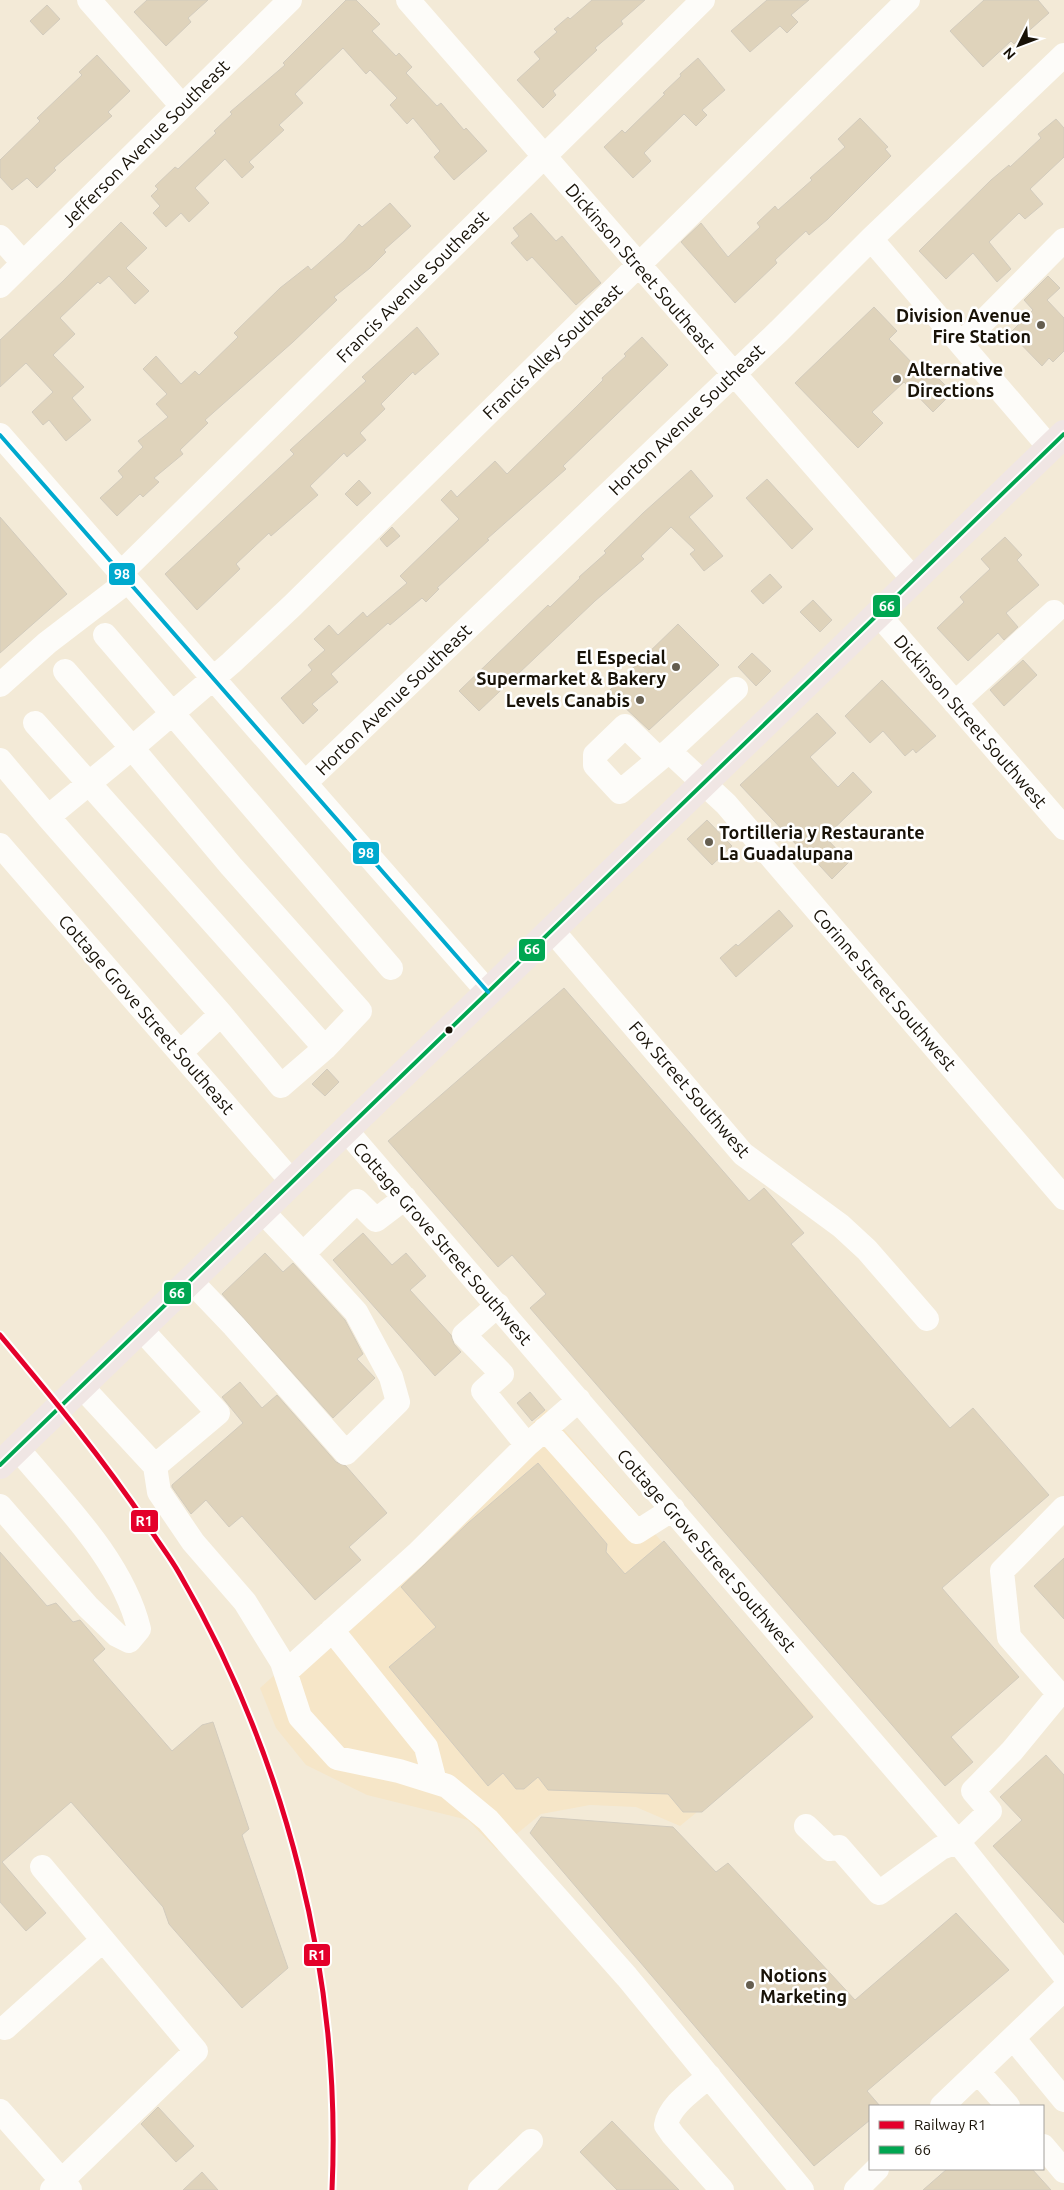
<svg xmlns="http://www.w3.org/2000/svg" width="1064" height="2190" font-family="Ubuntu,sans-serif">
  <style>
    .built { fill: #f6e6c8 }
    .building { fill: #dfd3bb; stroke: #d2cbbd }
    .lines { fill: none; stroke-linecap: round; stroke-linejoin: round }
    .minor { stroke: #fdfcf9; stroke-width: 24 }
    .major { stroke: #f0e6e4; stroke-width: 28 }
    .bus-1-casing { stroke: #fff; stroke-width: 8 }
    .bus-2-casing { stroke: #fff; stroke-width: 8 }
    .bus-1 { stroke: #00a651; stroke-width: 4 }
    .bus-2 { stroke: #00a9ce; stroke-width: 4 }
    .rail-1-casing { stroke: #fff; stroke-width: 9 }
    .rail-1 { stroke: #e4002b; stroke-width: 5 }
    .poi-dot { fill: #655e50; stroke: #fff; stroke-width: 2 }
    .bus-dot { fill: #181207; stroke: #fff; stroke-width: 2 }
    .labels { text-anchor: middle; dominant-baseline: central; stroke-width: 5; stroke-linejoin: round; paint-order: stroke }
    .street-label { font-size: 18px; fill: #181207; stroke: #fff }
    .poi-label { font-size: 18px; font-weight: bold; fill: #181207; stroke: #fff; text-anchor: end }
    .line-badge { stroke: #fff; stroke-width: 2 }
    .badge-label { font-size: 14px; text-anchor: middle; font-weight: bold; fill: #fff }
  </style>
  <rect width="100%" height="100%" fill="#f3ead7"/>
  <path class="built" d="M 546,1409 L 814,1716 L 680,1826 L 636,1807 L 590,1805 L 541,1814 L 497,1850 L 468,1820 L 367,1795 L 306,1765 L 276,1728 L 260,1688 L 416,1547 Z"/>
  <path class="building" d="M 147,0 L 208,0 L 188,18 L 191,22 L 166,46 L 134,12 Z
    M 346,0 L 356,0 L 380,24 L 372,31 L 396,56 L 399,53 L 412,67 L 406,73 L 437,106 L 441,103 L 464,130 L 466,128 L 487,151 L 454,180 L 434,157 L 440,151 L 413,118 L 407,124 L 390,105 L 397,98 L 370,70 L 366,74 L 343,48 L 295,94 L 303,103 L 279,125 L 284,130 L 249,162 L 254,167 L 242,178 L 225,159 L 195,188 L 209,203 L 189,222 L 181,213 L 166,227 L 153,213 L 160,206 L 151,196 L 158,189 L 155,186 L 175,167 L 178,169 L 216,133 L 214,131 L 232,114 L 230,112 L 285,65 L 283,63 Z
    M 592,0 L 645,0 L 621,21 L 623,24 L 595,48 L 597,50 L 553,91 L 556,95 L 543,108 L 517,80 L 540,59 L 534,52 L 557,32 L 554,29 L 568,17 L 570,19 Z
    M 767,0 L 809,0 L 791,15 L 798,22 L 787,33 L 780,26 L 750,52 L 731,31 Z
    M 984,0 L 1038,0 L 1049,13 L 1014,44 L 1011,41 L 983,67 L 950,31 Z
    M 47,5 L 60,19 L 43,35 L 30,21 Z
    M 97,55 L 130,91 L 108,112 L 112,116 L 54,168 L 56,170 L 37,188 L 27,178 L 12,190 L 0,177 L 0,160 L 40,121 L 37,118 L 82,75 L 79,72 Z
    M 698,58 L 725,90 L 702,110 L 707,115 L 696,126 L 684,114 L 644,153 L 651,161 L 633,178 L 604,147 L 622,130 L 625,133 L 665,94 L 663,93 L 681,76 L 680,74 Z
    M 860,118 L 888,147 L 885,149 L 891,156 L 828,219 L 809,235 L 806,231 L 775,260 L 777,263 L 735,303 L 681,242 L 701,223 L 728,257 L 760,227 L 757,223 L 775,206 L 778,210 L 812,180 L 810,178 L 845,147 L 838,139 Z
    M 1056,119 L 1064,128 L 1064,157 L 1030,189 L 1043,204 L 1025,219 L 1019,213 L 989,242 L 1011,269 L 997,282 L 973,253 L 946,279 L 919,251 L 991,180 L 1009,165 L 1010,167 L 1041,138 L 1038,134 Z
    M 390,203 L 411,226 L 384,250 L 386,252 L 370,268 L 334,297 L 337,300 L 293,342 L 205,420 L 208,423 L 180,450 L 183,454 L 154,478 L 159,482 L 143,497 L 140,494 L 117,516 L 100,498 L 123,477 L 118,471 L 143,447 L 138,441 L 168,417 L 156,404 L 167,394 L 143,369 L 156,356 L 181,384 L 195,371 L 199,375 L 238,337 L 234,333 L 280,288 L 308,266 L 311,270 L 344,241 L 359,224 L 362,227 Z
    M 531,213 L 556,241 L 562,236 L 601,283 L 576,305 L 532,257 L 527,261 L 511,243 L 519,236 L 513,228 Z
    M 121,222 L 147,248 L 126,268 L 149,291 L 135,304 L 109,276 L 100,284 L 98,282 L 60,318 L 75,334 L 53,355 L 84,387 L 72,398 L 91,420 L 66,441 L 49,420 L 43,425 L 32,412 L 53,392 L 26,363 L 0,387 L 0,340 L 63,281 Z
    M 1048,276 L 1060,288 L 1047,300 L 1064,318 L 1064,351 L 1053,362 L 1049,358 L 1042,366 L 1010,333 L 1033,310 L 1024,300 Z
    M 874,307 L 897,331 L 889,339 L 917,368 L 923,363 L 949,389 L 945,394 L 948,397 L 933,412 L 904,382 L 872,412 L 883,423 L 858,448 L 795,383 Z
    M 417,327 L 439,354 L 415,375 L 413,372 L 381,404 L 385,409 L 360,433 L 366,440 L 347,457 L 344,453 L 310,486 L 318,495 L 271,536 L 269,533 L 236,564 L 240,569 L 197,610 L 165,574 L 294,454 L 290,450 L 366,381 L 362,377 Z
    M 642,337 L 668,365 L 563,466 L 566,469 L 487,539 L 489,540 L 437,588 L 439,589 L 426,602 L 422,598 L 390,625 L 388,623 L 331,674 L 338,682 L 312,704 L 318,710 L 303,724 L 281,698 L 312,670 L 308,665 L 325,650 L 314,639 L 329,625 L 338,635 L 363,612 L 367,617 L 407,583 L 400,576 L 459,519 L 441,500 L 451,490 L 457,497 L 495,461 L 507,474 L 576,407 L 603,380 L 602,378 L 626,356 L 624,354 Z
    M 691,470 L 713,496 L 689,517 L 723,556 L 704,571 L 690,554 L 695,550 L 671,527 L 641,556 L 644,559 L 595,601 L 479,711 L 459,691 L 548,605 L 550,607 L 580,578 L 579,577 L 606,553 L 604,551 L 643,513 Z
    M 767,479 L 813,529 L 792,549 L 746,498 Z
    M 359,480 L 371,493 L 357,506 L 345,494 Z
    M 0,517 L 67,594 L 0,653 Z
    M 392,527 L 400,536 L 387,547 L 380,539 Z
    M 1005,537 L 1022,555 L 1017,560 L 1039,585 L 1006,613 L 1018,627 L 1004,640 L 998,633 L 968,661 L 937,628 L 964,602 L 960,597 L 990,569 L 981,559 Z
    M 770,574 L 782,587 L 763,604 L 751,591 Z
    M 813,600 L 832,620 L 820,632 L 800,612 Z
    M 678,624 L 719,665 L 649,730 L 608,692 Z
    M 752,653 L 771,671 L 756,686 L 738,667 Z
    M 1023,660 L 1037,675 L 1004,706 L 990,690 Z
    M 882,680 L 936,736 L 916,753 L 913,749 L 905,756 L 883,731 L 870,743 L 845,716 Z
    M 817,713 L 836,733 L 810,757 L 838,787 L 853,772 L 872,792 L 825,837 L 849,862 L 832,879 L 808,853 L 806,855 L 740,785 Z
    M 707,820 L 732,846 L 712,865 L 687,839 Z
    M 779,910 L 793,926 L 736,977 L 720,958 L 736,944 L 738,946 Z
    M 564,988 L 749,1201 L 764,1188 L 804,1233 L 791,1244 L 950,1428 L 973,1408 L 1049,1495 L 942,1588 L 1019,1677 L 951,1737 L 973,1762 L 945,1786 L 530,1308 L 546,1294 L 512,1255 L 498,1267 L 388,1141 Z
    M 327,1069 L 339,1082 L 325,1096 L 312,1084 Z
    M 363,1233 L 392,1265 L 406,1253 L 426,1276 L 410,1290 L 451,1335 L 454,1344 L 461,1352 L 435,1376 L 333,1260 Z
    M 265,1253 L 283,1272 L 293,1263 L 345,1320 L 363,1354 L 357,1359 L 375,1378 L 333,1418 L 222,1294 Z
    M 240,1382 L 262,1408 L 277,1395 L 336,1462 L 346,1466 L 387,1513 L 349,1547 L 361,1560 L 315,1600 L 242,1516 L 229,1527 L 206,1500 L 191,1514 L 172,1487 L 172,1485 L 243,1423 L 222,1397 Z
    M 530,1392 L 545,1410 L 532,1421 L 517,1403 Z
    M 538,1463 L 607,1544 L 606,1552 L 625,1574 L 664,1541 L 813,1717 L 702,1812 L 683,1812 L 668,1794 L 548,1790 L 538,1777 L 524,1789 L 516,1789 L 503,1773 L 488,1786 L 389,1667 L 436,1627 L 401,1587 L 468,1523 Z
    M 0,1552 L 47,1606 L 56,1603 L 73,1622 L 80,1620 L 105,1649 L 93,1660 L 172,1751 L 202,1725 L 213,1722 L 249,1829 L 242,1835 L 288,1968 L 242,2008 L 169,1924 L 163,1907 L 71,1802 L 2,1862 L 46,1913 L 26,1931 L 0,1902 Z
    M 1064,1558 L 1064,1619 L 1034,1586 Z
    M 1046,1755 L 1064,1775 L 1064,1923 L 993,1846 L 1022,1820 L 1000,1797 Z
    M 541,1817 L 673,1827 L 716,1872 L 728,1863 L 855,2000 L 956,1913 L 1009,1970 L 867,2091 L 880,2106 L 870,2106 L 870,2120 L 814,2166 L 530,1833 Z
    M 158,2107 L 194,2146 L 176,2162 L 141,2124 Z
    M 612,2121 L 679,2190 L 617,2190 L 580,2152 Z
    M 947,2169 L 1032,2169 L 1051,2190 L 923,2190 Z
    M 202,2172 L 218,2190 L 183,2190 Z"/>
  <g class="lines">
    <path class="minor" d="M 89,0 L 182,106
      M 408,0 L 914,580
      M 0,237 L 23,263
      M 871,239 L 1050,448
      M 0,286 L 290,0
      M 961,344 L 1064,240
      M 0,435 L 488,992
      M 121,573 L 703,0
      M 878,614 L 1064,828
      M 105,635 L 391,968
      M 65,671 L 132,748 L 48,817 L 221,1014
      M 0,685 L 47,643 L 128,581
      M 736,689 L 669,751 L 726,804 L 1064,1198
      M 955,703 L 1054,612
      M 35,723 L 325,1048
      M 659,759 L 625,726 L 595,755 L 595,765 L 620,792 L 669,751
      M 0,760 L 48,817
      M 306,782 L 779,331 L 871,239 L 1064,55
      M 0,845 L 293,1183
      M 552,930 L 743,1154 L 841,1226 L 867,1250 L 927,1319
      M 180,1053 L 221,1014 L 281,1086 L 325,1048 L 360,1011 L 231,866 L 132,748 L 231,663 L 292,606 L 908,0
      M 345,1129 L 958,1842 L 1064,1975
      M 263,1212 L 303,1254 L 357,1201 L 376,1220 L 405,1198
      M 191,1281 L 234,1326 L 346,1453 L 398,1402 L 391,1377 L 356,1312 L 303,1254
      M 498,1305 L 464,1335 L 502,1374 L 483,1391 L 527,1445 L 579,1400
      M 82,1387 L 155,1466 L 218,1413 L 141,1329
      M 545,1429 L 637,1532 L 673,1509
      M 155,1466 L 159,1492 L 193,1542 L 245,1602 L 282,1662 L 300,1717 L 337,1758 L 399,1771 L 447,1786 L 488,1820 L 627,1977 L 802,2190
      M 0,1506 L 88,1607 L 117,1635 L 129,1641 L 139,1629 C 122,1560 62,1502 17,1448
      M 332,1630 L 426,1747 L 435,1782
      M 286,1672 L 417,1554 L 527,1445
      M 806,1826 L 830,1849 L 839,1847 L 879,1893 L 941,1848 L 958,1842 L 990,1811 L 973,1791 L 1012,1751 L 1059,1694 L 1009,1637 L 1002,1571 L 1064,1508
      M 42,1867 L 196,2051 L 52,2190
      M 5,2028 L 103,1940
      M 1013,2038 L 1064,2100
      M 978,2072 L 1008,2106
      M 709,2076 C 695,2089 669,2105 666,2125 L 673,2135 L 722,2190
      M 942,2106 L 1064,1989
      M 0,2111 L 70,2190
      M 1043,2146 L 1064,2171
      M 480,2190 L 531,2141
      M 856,2190 L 877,2169"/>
    <path class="major" d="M 0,1465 L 1064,434"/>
    <defs>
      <path id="bus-1" d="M 0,1465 L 1064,434"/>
      <path id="bus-2" d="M 0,435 L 488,992"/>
    </defs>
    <use href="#bus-1" class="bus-1-casing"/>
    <use href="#bus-2" class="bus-2-casing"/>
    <use href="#bus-1" class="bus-1"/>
    <use href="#bus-2" class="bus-2"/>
    <defs>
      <path id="rail-1" d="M 0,1335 C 52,1397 103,1459 148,1526 C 158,1542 170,1557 179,1573 C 286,1757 342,1977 332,2190"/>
    </defs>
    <use href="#rail-1" class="rail-1-casing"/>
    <use href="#rail-1" class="rail-1"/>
  </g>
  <g class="poi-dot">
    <circle cx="1041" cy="325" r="5"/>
    <circle cx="897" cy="379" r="5"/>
    <circle cx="676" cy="667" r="5"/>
    <circle cx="640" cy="700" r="5"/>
    <circle cx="709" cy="842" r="5"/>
    <circle cx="750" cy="1985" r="5"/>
  </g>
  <circle class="bus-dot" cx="449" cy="1030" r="4.5"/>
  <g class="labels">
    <g class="street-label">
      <text transform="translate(145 143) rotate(-45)">Jefferson Avenue Southeast</text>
      <text transform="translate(641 268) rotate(49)">Dickinson Street Southeast</text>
      <text transform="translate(412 286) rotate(-45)">Francis Avenue Southeast</text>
      <text transform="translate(552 351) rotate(-44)">Francis Alley Southeast</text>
      <text transform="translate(686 419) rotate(-44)">Horton Avenue Southeast</text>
      <text transform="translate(393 699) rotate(-44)">Horton Avenue Southeast</text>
      <text transform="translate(971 721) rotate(49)">Dickinson Street Southwest</text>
      <text transform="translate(885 989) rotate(49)">Corinne Street Southwest</text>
      <text transform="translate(147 1014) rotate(49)">Cottage Grove Street Southeast</text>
      <text transform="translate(690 1089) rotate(49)">Fox Street Southwest</text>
      <text transform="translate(443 1243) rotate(49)">Cottage Grove Street Southwest</text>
      <text transform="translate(707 1550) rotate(49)">Cottage Grove Street Southwest</text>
    </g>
    <g class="poi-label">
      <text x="1031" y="315">Division Avenue<tspan x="1031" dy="21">Fire Station</tspan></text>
      <text x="907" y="369" text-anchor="start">Alternative<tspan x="907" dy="21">Directions</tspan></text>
      <text x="666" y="657">El Especial<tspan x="666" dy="21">Supermarket &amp; Bakery</tspan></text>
      <text x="630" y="700">Levels Canabis</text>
      <text x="719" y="832" text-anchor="start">Tortilleria y Restaurante<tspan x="719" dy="21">La Guadalupana</tspan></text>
      <text x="760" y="1975" text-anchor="start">Notions<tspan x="760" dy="21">Marketing</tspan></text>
    </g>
  </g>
  <g class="line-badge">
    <rect x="108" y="562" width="28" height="24" rx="5" fill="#00a9ce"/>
    <rect x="872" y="594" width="29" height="24" rx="5" fill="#00a651"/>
    <rect x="352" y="841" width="28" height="24" rx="5" fill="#00a9ce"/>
    <rect x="518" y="938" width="28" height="24" rx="5" fill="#00a651"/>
    <rect x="163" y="1281" width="29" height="24" rx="5" fill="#00a651"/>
    <rect x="130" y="1509" width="29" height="24" rx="5" fill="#e4002b"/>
    <rect x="303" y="1943" width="28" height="24" rx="5" fill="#e4002b"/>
  </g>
  <g class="badge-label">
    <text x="122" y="579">98</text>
    <text x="887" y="611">66</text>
    <text x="366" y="858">98</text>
    <text x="532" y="954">66</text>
    <text x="177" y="1298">66</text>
    <text x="144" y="1526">R1</text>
    <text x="317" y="1960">R1</text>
  </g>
  <rect x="869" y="2105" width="175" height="65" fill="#ffffff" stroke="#a3a09c"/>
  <rect x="879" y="2121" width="25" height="8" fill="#e4002b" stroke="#a3a09c"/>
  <text x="914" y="2130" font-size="15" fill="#181207">Railway R1</text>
  <rect x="879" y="2146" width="25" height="8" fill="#00a651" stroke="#a3a09c"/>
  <text x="914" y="2155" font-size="15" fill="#181207">66</text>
  <g transform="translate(1019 45) rotate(228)" stroke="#ffffff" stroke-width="4" paint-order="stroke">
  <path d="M0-4L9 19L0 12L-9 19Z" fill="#181207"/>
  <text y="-8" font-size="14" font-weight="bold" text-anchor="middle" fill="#181207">N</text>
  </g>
</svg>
